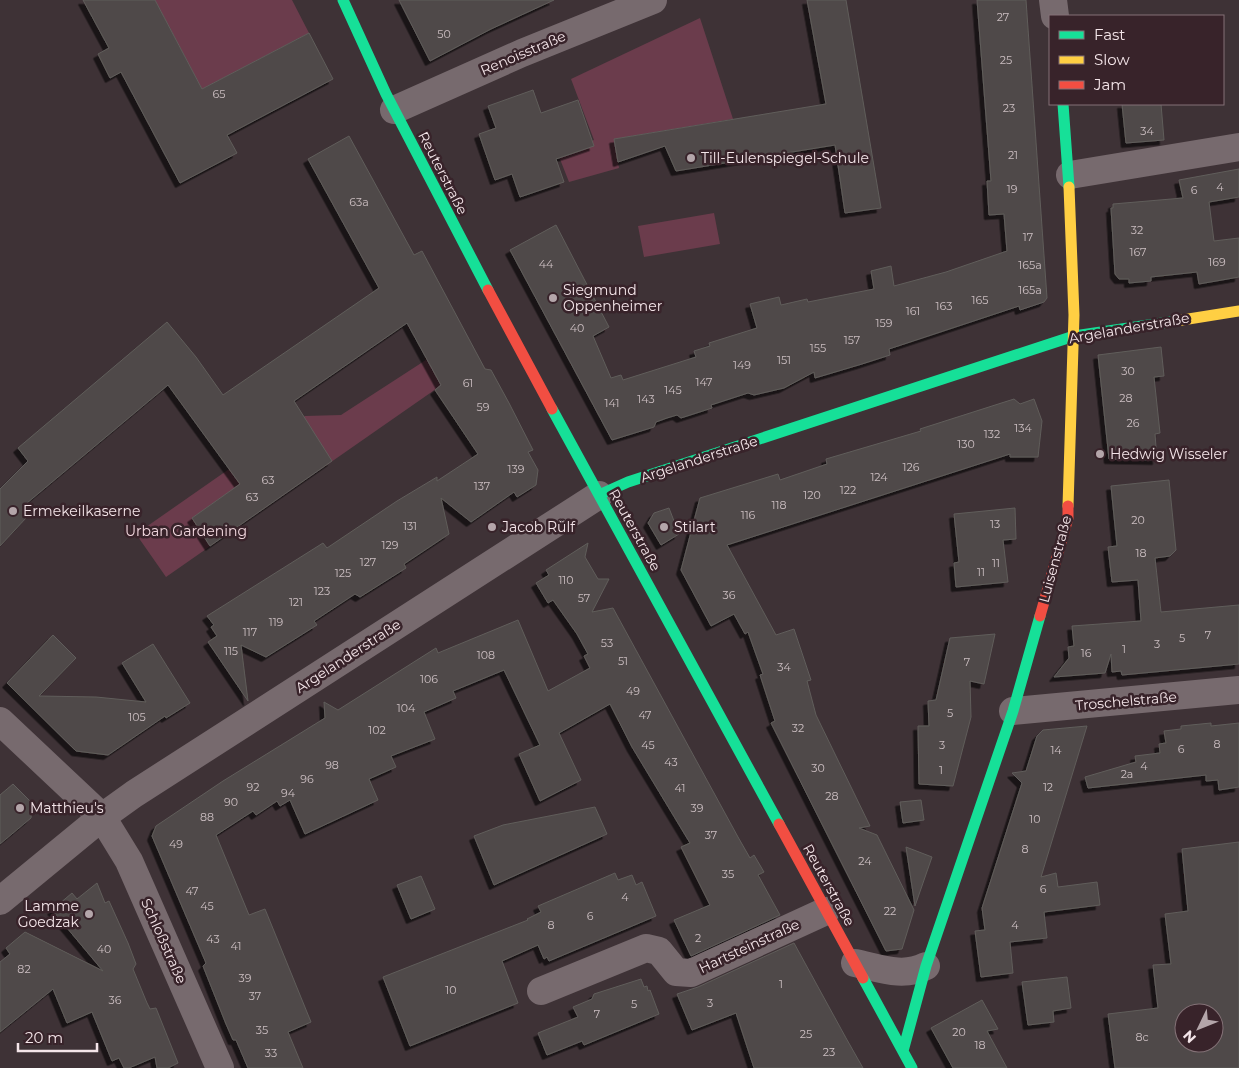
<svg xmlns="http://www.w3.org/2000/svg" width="1239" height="1068" font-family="Montserrat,sans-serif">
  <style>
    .green { fill: #6b3c4c }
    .building { fill: #4f4a48; stroke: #605d5b; fill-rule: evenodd; filter: url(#shadow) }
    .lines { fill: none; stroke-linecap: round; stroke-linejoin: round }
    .street { stroke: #776a6e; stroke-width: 28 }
    .fast { stroke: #16e098; stroke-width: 11 }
    .slow { stroke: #ffcf43; stroke-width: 11 }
    .jam { stroke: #f24e42; stroke-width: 11 }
    .poi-dot { fill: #b4a6aa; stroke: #38232a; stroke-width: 2 }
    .labels { text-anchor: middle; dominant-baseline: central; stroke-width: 5; stroke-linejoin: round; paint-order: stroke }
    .number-label { font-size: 11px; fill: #cbbec1 }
    .street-label { font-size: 14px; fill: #f4e5e9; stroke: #38232a }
    .poi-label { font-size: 14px; fill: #f4e5e9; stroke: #38232a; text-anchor: start }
    .park-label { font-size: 14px; fill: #f3d9e0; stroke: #38232a }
  </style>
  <defs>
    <filter id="shadow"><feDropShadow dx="-4.5" dy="4.5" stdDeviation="0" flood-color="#0009"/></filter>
  </defs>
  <rect width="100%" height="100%" fill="#3e3236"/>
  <path class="green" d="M 155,0 L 292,0 L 309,33 L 202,89 Z
    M 700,18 L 733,119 L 614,139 L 619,168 L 569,182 L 558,154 L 594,140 L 571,79 Z
    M 714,213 L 720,244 L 644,257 L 638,226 Z
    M 466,334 L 479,359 L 166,577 L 136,534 L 305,416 L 341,415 Z"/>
  <path class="building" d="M 83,0 L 155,0 L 202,89 L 309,33 L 333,79 L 227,135 L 237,153 L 180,183 L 121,72 L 110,78 L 98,54 L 109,48 Z
    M 399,0 L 554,0 L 491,29 L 430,61 Z
    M 807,0 L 846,0 L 881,208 L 845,213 L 835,145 L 676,171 L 665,146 L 618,162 L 614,139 L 826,104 Z
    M 977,0 L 1026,0 L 1047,298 L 1044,302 L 1020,310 L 1019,306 L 889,349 L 890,355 L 862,364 L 815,378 L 814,372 L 784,388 L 754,395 L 748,393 L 711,405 L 712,408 L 681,418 L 677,415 L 667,418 L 656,422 L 654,427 L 612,440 L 510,250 L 556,225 L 609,327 L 593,336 L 611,378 L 621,375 L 623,380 L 696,357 L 694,351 L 710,346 L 709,343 L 757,328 L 750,304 L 779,297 L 781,305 L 807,299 L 808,302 L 874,289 L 871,271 L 891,266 L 894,286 L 946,272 L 1007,251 L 1004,214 L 989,215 L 987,181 L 991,181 Z
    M 533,90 L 541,113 L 578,100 L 594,146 L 556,159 L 564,182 L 520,197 L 512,174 L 495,180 L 479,134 L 496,128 L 488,106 Z
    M 1122,104 L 1161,104 L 1164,140 L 1126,143 Z
    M 349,136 L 414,255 L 422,251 L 485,369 L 491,370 L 509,403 L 533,450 L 528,452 L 538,470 L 536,485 L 517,497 L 514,492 L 471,522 L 441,498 L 449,534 L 404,564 L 406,568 L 360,597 L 355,594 L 314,621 L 317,625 L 266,657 L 241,645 L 248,701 L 208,642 L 217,636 L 211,627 L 214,625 L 207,616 L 323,543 L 327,548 L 397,501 L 437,477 L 437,481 L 478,454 L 435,390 L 441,385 L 407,323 L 294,401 L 332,461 L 210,546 L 192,518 L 240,484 L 168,385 L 27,503 L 31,507 L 23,515 L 26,518 L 0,546 L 0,489 L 28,461 L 18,448 L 167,322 L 196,357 L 223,395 L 379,288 L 308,159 Z
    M 1239,169 L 1239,197 L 1209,202 L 1214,241 L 1239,238 L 1239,277 L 1199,284 L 1197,272 L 1151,277 L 1151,281 L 1129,283 L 1129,279 L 1119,279 L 1115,274 L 1111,208 L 1113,208 L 1113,204 L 1183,198 L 1179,180 Z
    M 1161,347 L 1164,376 L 1154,377 L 1160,433 L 1155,434 L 1157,460 L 1109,459 L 1098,355 Z
    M 1014,399 L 1020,404 L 1034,399 L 1042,421 L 1038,457 L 1010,457 L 1010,454 L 727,545 L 776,635 L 794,629 L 811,680 L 807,681 L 816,715 L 870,826 L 859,828 L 877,835 L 914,910 L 902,949 L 886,951 L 771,723 L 775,721 L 760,675 L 763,674 L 748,632 L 745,634 L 734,614 L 711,626 L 681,570 L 700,498 L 778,474 L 780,480 L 827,464 L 826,459 L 921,431 L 920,429 Z
    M 1169,480 L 1176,550 L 1170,556 L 1155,558 L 1161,612 L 1239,605 L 1239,664 L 1122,675 L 1121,671 L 1112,672 L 1111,654 L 1105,673 L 1054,677 L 1069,658 L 1068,647 L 1074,646 L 1072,626 L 1141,621 L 1138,580 L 1112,582 L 1108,547 L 1117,546 L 1111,486 Z
    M 669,508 L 679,534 L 661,545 L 648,523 L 654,513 Z
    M 1015,508 L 1016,539 L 1003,540 L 1008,582 L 956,587 L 954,563 L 959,562 L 954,514 Z
    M 588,543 L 585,557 L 598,579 L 609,579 L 592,612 L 613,608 L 738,837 L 750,858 L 754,855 L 764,872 L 758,875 L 780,915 L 691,956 L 674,920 L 710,905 L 681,847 L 690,843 L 632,747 L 610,704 L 559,733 L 581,780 L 540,801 L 519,754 L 540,745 L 504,670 L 453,691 L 456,698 L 424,712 L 435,739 L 391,756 L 396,767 L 369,779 L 378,800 L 305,834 L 290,800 L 280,806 L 277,801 L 256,815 L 253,811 L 216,835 L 249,915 L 265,909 L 311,1022 L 288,1032 L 303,1068 L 248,1068 L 236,1040 L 233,1040 L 226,1024 L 203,966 L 206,963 L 152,836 L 156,826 L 223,781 L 325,718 L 324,702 L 338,710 L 436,648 L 438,653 L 518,620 L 548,691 L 590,668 L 584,656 L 588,654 L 577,634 L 553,600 L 548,603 L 536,583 L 549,575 L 546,570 Z
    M 995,634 L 984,684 L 970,681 L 971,717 L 953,786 L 919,784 L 918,726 L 929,726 L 928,701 L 936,700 L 950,638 Z
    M 53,635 L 76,658 L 39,696 L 96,697 L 146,702 L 122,663 L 153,644 L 190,703 L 166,718 L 165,716 L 108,755 L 76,751 L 7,683 Z
    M 1211,723 L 1211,726 L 1239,723 L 1239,787 L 1219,790 L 1218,780 L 1206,781 L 1206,775 L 1088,788 L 1085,777 L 1136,762 L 1135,756 L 1160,753 L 1159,744 L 1166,743 L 1164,731 L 1181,729 L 1181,726 Z
    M 1087,726 L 1041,877 L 1056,873 L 1058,887 L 1097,882 L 1100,905 L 1044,912 L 1047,938 L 1010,942 L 1013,973 L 981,977 L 975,931 L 985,930 L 982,908 L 1022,783 L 1012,773 L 1026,771 L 1037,736 L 1043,730 Z
    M 13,784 L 32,803 L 31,818 L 0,844 L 0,795 Z
    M 921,800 L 924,820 L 903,823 L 900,802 Z
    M 595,807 L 607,834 L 494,885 L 474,836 L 503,825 Z
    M 1239,842 L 1239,1068 L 1115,1068 L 1108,1014 L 1158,1008 L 1153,965 L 1171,964 L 1165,914 L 1188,911 L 1182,849 ZM 1184,1013 L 1214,1013 L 1214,1043 L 1184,1043 Z
    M 906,847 L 932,857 L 915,906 Z
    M 615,873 L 618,880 L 632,875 L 636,885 L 642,882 L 656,916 L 549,961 L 547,957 L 544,959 L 538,945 L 502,961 L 518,1003 L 410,1046 L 383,977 L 528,920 L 527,919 L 541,912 L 538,906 Z
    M 421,876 L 435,909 L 411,919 L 397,885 Z
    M 97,883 L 105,903 L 109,901 L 128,943 L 136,964 L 133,969 L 147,1003 L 150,1009 L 156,1008 L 178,1063 L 168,1068 L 157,1068 L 155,1057 L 129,1068 L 124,1068 L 119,1058 L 112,1061 L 92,1012 L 67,1023 L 53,989 L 0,1032 L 0,962 L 10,954 L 6,948 L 25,932 L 103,971 L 52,910 L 72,893 L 77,899 Z
    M 794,943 L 846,1038 L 863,1068 L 754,1068 L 736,1013 L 692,1030 L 677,994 L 698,987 Z
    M 1067,977 L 1071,1008 L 1053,1011 L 1054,1022 L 1028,1025 L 1022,982 Z
    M 641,979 L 644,987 L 647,986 L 648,991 L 650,990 L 659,1014 L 584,1045 L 582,1041 L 547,1055 L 538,1033 L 578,1017 L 573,1007 L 592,999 L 594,994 Z
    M 982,1000 L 998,1029 L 987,1031 L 1007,1068 L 953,1068 L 931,1028 Z"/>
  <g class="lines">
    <path class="street" d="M 1053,0 L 1055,16
      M 394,110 L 522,53 L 653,0
      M 1070,175 L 1239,147
      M 1013,711 L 1239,690
      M 0,721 L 102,817 L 129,861 L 220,1068
      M 0,901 L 102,817 L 134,794 L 599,495
      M 855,963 C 879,968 903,978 926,966
      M 541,991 L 646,948 L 659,951 L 676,972 L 691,973 L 826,911"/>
    <path class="fast" d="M 343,0 L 386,94 L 488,290
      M 1063,104 L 1069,187
      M 552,409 L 779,824
      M 599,495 L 628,482 L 1074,336 L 1176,321
      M 863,978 L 912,1068
      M 903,1051 L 926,966 L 1013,711 L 1040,616"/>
    <path class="slow" d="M 1176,321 L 1239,311
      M 1068,506 L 1074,315 L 1069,187"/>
    <path class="jam" d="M 488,290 L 552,409
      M 1040,616 L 1068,518 L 1068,506
      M 779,824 L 863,978"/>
  </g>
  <g class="poi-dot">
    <circle cx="691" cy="158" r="5"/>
    <circle cx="553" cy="298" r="5"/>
    <circle cx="1100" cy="454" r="5"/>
    <circle cx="13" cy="511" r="5"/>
    <circle cx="492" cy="527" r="5"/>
    <circle cx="664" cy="527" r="5"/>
    <circle cx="20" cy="808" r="5"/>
    <circle cx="89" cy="914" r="5"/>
  </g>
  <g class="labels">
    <g class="number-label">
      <text x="1003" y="17">27</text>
      <text x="444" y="34">50</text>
      <text x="1006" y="60">25</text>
      <text x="219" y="94">65</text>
      <text x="1009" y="108">23</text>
      <text x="1147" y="131">34</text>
      <text x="1013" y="155">21</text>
      <text x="1220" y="187">4</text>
      <text x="1012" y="189">19</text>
      <text x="1194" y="190">6</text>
      <text x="359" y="202">63a</text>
      <text x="1137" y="230">32</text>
      <text x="1028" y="237">17</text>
      <text x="1138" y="252">167</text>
      <text x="1217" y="262">169</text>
      <text x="546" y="264">44</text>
      <text x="1030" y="265">165a</text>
      <text x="1030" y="290">165a</text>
      <text x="980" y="300">165</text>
      <text x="944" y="306">163</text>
      <text x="913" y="311">161</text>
      <text x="884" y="323">159</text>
      <text x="577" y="328">40</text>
      <text x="852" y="340">157</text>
      <text x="818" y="348">155</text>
      <text x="784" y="360">151</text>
      <text x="742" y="365">149</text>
      <text x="1128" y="371">30</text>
      <text x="704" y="382">147</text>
      <text x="468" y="383">61</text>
      <text x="673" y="390">145</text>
      <text x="1126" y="398">28</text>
      <text x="646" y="399">143</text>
      <text x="612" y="403">141</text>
      <text x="483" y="407">59</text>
      <text x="1133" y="423">26</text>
      <text x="1023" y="428">134</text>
      <text x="992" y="434">132</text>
      <text x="966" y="444">130</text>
      <text x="911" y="467">126</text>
      <text x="516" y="469">139</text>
      <text x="879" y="477">124</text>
      <text x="268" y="480">63</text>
      <text x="482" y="486">137</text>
      <text x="848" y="490">122</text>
      <text x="812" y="495">120</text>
      <text x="252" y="497">63</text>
      <text x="779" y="505">118</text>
      <text x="748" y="515">116</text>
      <text x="1138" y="520">20</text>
      <text x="995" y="524">13</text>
      <text x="410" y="526">131</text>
      <text x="390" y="545">129</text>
      <text x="1141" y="553">18</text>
      <text x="368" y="562">127</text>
      <text x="996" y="563">11</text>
      <text x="981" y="572">11</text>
      <text x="343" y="573">125</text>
      <text x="566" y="580">110</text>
      <text x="322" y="591">123</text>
      <text x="729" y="595">36</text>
      <text x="584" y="598">57</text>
      <text x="296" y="602">121</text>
      <text x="276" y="622">119</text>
      <text x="250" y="632">117</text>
      <text x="1208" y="635">7</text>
      <text x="1182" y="638">5</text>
      <text x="607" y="643">53</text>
      <text x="1157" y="644">3</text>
      <text x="1124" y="649">1</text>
      <text x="231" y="651">115</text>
      <text x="1086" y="653">16</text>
      <text x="486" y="655">108</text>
      <text x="623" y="661">51</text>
      <text x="967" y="662">7</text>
      <text x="784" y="667">34</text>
      <text x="429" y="679">106</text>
      <text x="633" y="691">49</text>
      <text x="406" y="708">104</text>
      <text x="950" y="713">5</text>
      <text x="645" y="715">47</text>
      <text x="137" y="717">105</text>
      <text x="798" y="728">32</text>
      <text x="377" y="730">102</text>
      <text x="1217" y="744">8</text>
      <text x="648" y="745">45</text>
      <text x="942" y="745">3</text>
      <text x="1181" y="749">6</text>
      <text x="1056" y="750">14</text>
      <text x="671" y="762">43</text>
      <text x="332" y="765">98</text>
      <text x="1144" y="766">4</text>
      <text x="818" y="768">30</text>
      <text x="941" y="770">1</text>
      <text x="1127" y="774">2a</text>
      <text x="307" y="779">96</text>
      <text x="253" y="787">92</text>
      <text x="1048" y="787">12</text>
      <text x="680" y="788">41</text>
      <text x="288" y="793">94</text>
      <text x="832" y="796">28</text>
      <text x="231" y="802">90</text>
      <text x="697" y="808">39</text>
      <text x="207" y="817">88</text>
      <text x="1035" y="819">10</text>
      <text x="711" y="835">37</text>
      <text x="176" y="844">49</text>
      <text x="1025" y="849">8</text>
      <text x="865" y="861">24</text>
      <text x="728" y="874">35</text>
      <text x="1043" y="889">6</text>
      <text x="192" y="891">47</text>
      <text x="625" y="897">4</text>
      <text x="207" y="906">45</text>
      <text x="890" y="911">22</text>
      <text x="590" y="916">6</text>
      <text x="551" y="925">8</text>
      <text x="1015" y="925">4</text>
      <text x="698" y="938">2</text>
      <text x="213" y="939">43</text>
      <text x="236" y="946">41</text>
      <text x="104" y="949">40</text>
      <text x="24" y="969">82</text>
      <text x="245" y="978">39</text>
      <text x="781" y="984">1</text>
      <text x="451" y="990">10</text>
      <text x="255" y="996">37</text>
      <text x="115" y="1000">36</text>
      <text x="710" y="1003">3</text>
      <text x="634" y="1004">5</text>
      <text x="597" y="1014">7</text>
      <text x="262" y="1030">35</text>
      <text x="959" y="1032">20</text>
      <text x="806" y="1034">25</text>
      <text x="1142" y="1037">8c</text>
      <text x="980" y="1045">18</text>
      <text x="829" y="1052">23</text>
      <text x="271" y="1053">33</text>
    </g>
    <g class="street-label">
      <text transform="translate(523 53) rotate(-23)">Renoisstraße</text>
      <text transform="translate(443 173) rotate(63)">Reuterstraße</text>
      <text transform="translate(1129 328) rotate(-10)">Argelanderstraße</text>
      <text transform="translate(699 459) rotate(-18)">Argelanderstraße</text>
      <text transform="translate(635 530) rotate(61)">Reuterstraße</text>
      <text transform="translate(1055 559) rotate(-75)">Luisenstraße</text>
      <text transform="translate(348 656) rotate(-33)">Argelanderstraße</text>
      <text transform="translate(1126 701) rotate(-5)">Troschelstraße</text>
      <text transform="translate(829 885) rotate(61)">Reuterstraße</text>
      <text transform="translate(164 941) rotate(66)">Schloßstraße</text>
      <text transform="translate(749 946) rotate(-25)">Hartsteinstraße</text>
    </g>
    <g class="poi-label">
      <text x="701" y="158">Till-Eulenspiegel-Schule</text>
      <text x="563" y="290">Siegmund<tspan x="563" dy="16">Oppenheimer</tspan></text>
      <text x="1110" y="454">Hedwig Wisseler</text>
      <text x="23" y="511">Ermekeilkaserne</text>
      <text x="502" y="527">Jacob Rülf</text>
      <text x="674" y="527">Stilart</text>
      <text x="30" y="808">Matthieu's</text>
      <text x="79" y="906" text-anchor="end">Lamme<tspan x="79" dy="16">Goedzak</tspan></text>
    </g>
    <g class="park-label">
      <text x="186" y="531">Urban Gardening</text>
    </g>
  </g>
  <rect x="1049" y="15" width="175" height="90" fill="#38232a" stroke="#837176"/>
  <rect x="1059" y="31" width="25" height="8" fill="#16e098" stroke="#837176"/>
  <text x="1094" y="40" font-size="15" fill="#f4e5e9">Fast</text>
  <rect x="1059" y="56" width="25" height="8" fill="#ffcf43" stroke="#837176"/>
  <text x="1094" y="65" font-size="15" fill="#f4e5e9">Slow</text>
  <rect x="1059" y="81" width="25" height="8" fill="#f24e42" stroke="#837176"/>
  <text x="1094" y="90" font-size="15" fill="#f4e5e9">Jam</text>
  <g transform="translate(1199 1028) rotate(227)"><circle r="24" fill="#38232a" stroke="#837176"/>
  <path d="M0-4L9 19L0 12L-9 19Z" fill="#b4a6aa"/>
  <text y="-8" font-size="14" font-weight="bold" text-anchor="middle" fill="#f4e5e9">N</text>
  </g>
  <path d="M18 1043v8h79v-8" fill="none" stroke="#f4e5e9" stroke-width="2.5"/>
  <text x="25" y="1043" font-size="15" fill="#f4e5e9" stroke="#38232a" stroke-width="4" paint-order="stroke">20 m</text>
</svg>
